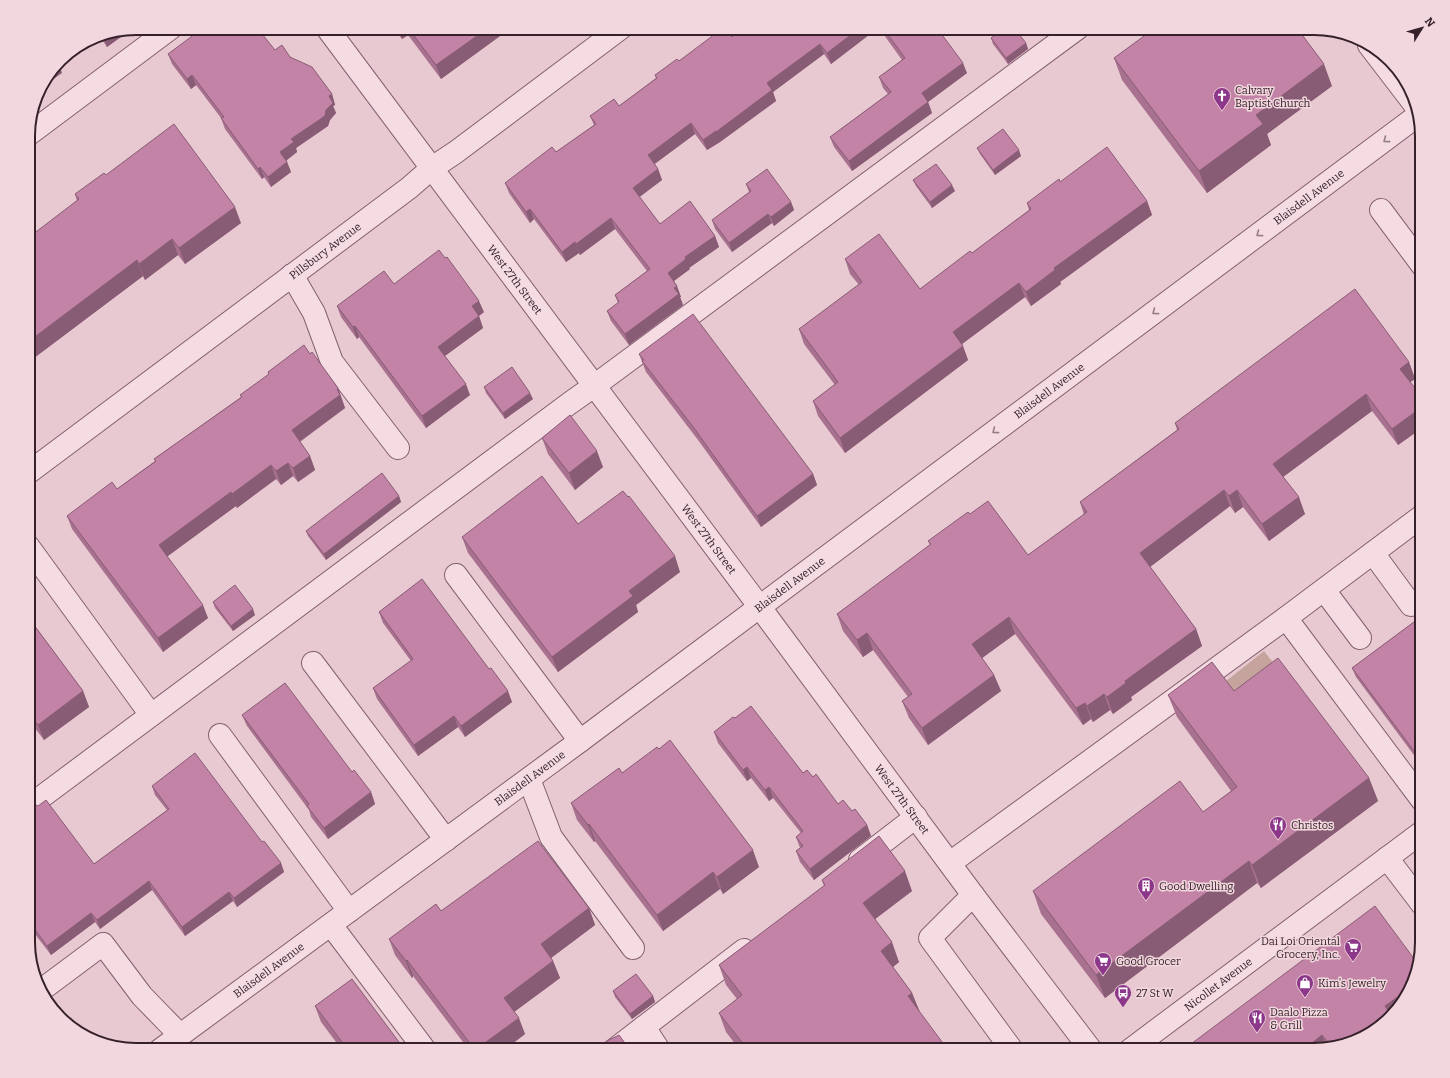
<svg xmlns="http://www.w3.org/2000/svg" width="1450" height="1078" font-family="Bitter,serif">
  <style>
    .green { fill: #c6a49e }
    .lines { fill: none; stroke-linecap: round; stroke-linejoin: round }
    .minor-casing { stroke: #84606f; stroke-width: 24 }
    .minor { stroke: #f5dbe2; stroke-width: 22 }
    .wall { fill: #a8718f }
    .shaded-wall { fill: #885c74 }
    .building { fill: #c383a6; stroke: #885c74 }
    .oneway { stroke: #967e86 }
    .labels { text-anchor: middle; dominant-baseline: central; stroke-width: 3; stroke-linejoin: round; paint-order: stroke }
    .poi-label { font-size: 11px; fill: #36212b; stroke: #f2d8de; text-anchor: start }
    .street-label { font-size: 11px; fill: #36212b; stroke: #f2d8de }
    .rim { fill: none; stroke: #36212b; stroke-width: 2 }
  </style>
  <rect width="100%" height="100%" fill="#e9c9d1"/>
  <path class="green" d="M 1264,651 L 1287,681 L 1243,714 L 1221,685 Z"/>
  <g class="lines">
    <defs>
      <g id="minor">
        <path id="s1" d="M 327,28 L 759,606 L 973,895 L 1091,1050"/>
        <path d="M 1369,45 L 1415,105"/>
        <path d="M 28,135 L 171,28"/>
        <path d="M 1381,210 L 1422,265"/>
        <path d="M 292,275 L 314,313 L 332,362 L 398,448"/>
        <path id="s2" d="M 28,473 L 409,188 L 432,168 L 456,152 L 621,28"/>
        <path d="M 28,546 L 151,715"/>
        <path d="M 1373,553 L 1411,605"/>
        <path d="M 456,575 L 580,741"/>
        <path d="M 1324,590 L 1360,638"/>
        <path d="M 1286,618 L 1422,800"/>
        <path d="M 313,663 L 446,840"/>
        <path d="M 220,735 L 349,911"/>
        <path d="M 529,779 L 551,837 L 633,948"/>
        <path d="M 28,807 L 570,403 L 594,386 L 1078,28"/>
        <path d="M 1387,858 L 1422,904"/>
        <path d="M 860,860 L 916,817"/>
        <path d="M 950,863 L 1286,618 L 1422,516"/>
        <path d="M 973,895 L 930,938 L 1012,1050"/>
        <path d="M 331,925 L 425,1050"/>
        <path d="M 40,991 L 103,944 L 142,996 L 180,1035"/>
        <path d="M 644,1027 L 659,1050"/>
        <path id="s3" d="M 160,1050 L 580,741 L 1417,116"/>
        <path d="M 614,1050 L 744,950"/>
        <path id="s4" d="M 1130,1050 L 1422,832"/>
      </g>
    </defs>
    <use href="#minor" class="minor-casing"/>
    <use href="#minor" class="minor"/>
  </g>
  <path class="wall" d="M 394,28 L 511,28 L 441,79 L 408,35 L 402,39 Z
    M 878,28 L 831,64 L 824,54 L 773,92 L 776,101 L 720,142 L 707,150 L 695,134 L 654,164 L 658,169 L 662,180 L 639,197 L 660,224 L 715,236 L 719,247 L 689,268 L 690,269 L 674,281 L 681,297 L 680,297 L 683,305 L 629,345 L 611,321 L 607,311 L 618,303 L 615,295 L 647,271 L 615,229 L 580,255 L 579,253 L 566,262 L 534,219 L 530,223 L 509,193 L 505,183 L 556,152 L 594,125 L 590,116 L 619,106 L 656,78 L 655,75 L 679,61 L 732,37 Z
    M 879,28 L 937,28 L 967,73 L 928,102 L 932,113 L 852,171 L 834,147 L 830,137 L 888,94 L 883,88 L 879,77 L 902,60 Z
    M 132,29 L 107,47 L 99,35 Z
    M 260,36 L 275,50 L 290,57 L 332,94 L 335,105 L 333,106 L 336,113 L 330,120 L 328,126 L 296,148 L 297,152 L 286,161 L 287,162 L 291,172 L 271,187 L 264,177 L 262,179 L 225,129 L 221,118 L 196,85 L 191,89 L 172,64 L 168,54 Z
    M 991,38 L 1026,43 L 1028,49 L 1008,64 L 993,44 Z
    M 1114,58 L 1332,86 L 1267,134 L 1271,145 L 1207,193 L 1122,80 Z
    M 977,148 L 1021,156 L 995,175 L 980,154 Z
    M 106,175 L 241,223 L 185,264 L 178,255 L 145,280 L 143,276 L 34,358 L 36,362 L 28,367 L 77,201 L 75,194 Z
    M 913,180 L 955,191 L 932,208 L 916,186 Z
    M 1060,182 L 1147,201 L 1152,215 L 1060,282 L 1061,284 L 1031,306 L 1025,297 L 962,344 L 968,360 L 845,453 L 818,416 L 813,401 L 835,385 L 804,344 L 799,329 L 859,285 L 850,274 L 845,259 L 920,289 L 972,253 L 1029,210 L 1027,203 Z
    M 746,184 L 791,202 L 794,210 L 774,226 L 772,223 L 732,252 L 715,229 L 712,220 L 749,192 Z
    M 394,284 L 484,312 L 479,316 L 483,328 L 445,356 L 470,395 L 426,428 L 359,337 L 357,339 L 341,317 L 337,306 Z
    M 310,354 L 338,388 L 345,408 L 300,442 L 310,456 L 315,470 L 298,482 L 293,476 L 281,485 L 276,479 L 237,508 L 236,506 L 167,556 L 208,618 L 163,652 L 72,529 L 67,516 L 117,489 L 155,461 L 154,459 L 241,397 L 240,395 L 269,375 L 268,372 Z
    M 639,354 L 813,474 L 817,485 L 761,527 L 698,440 L 646,372 Z
    M 1409,362 L 1415,379 L 1410,382 L 1422,397 L 1422,428 L 1398,445 L 1372,411 L 1283,477 L 1305,514 L 1269,541 L 1243,507 L 1235,513 L 1230,506 L 1150,567 L 1196,629 L 1202,646 L 1131,697 L 1132,700 L 1113,714 L 1110,710 L 1093,722 L 1091,719 L 1083,725 L 1015,634 L 982,658 L 994,675 L 1001,691 L 928,745 L 909,718 L 902,701 L 908,697 L 873,650 L 863,657 L 843,631 L 837,614 L 930,545 L 928,541 L 970,514 L 1028,555 L 1084,515 L 1080,502 L 1177,430 L 1175,423 Z
    M 484,387 L 533,399 L 505,419 L 486,393 Z
    M 542,438 L 603,467 L 575,490 L 548,454 Z
    M 399,496 L 401,502 L 326,560 L 308,536 L 306,531 Z
    M 578,524 L 680,572 L 636,605 L 638,612 L 558,672 L 468,553 L 462,537 Z
    M 213,602 L 255,615 L 233,631 L 215,608 Z
    M 379,612 L 489,669 L 512,702 L 465,737 L 458,727 L 418,756 L 377,699 L 373,688 L 411,661 L 383,623 Z
    M 1422,616 L 1422,766 L 1356,677 L 1352,668 Z
    M 28,617 L 83,691 L 89,707 L 44,740 L 28,719 Z
    M 1234,691 L 1369,778 L 1378,801 L 1261,888 L 1257,883 L 1105,998 L 1041,914 L 1033,891 L 1203,812 L 1231,791 L 1177,717 L 1168,695 Z
    M 242,715 L 352,772 L 371,792 L 375,804 L 328,839 L 311,817 L 309,810 L 247,726 Z
    M 735,718 L 803,773 L 813,777 L 838,804 L 852,811 L 867,825 L 871,836 L 814,880 L 800,862 L 796,851 L 800,848 L 796,837 L 801,833 L 773,798 L 769,801 L 751,778 L 747,781 L 718,743 L 714,732 Z
    M 622,773 L 759,867 L 723,894 L 720,889 L 663,931 L 595,841 L 594,842 L 577,820 L 571,803 Z
    M 152,786 L 262,842 L 281,863 L 284,872 L 237,907 L 233,901 L 185,936 L 152,890 L 100,929 L 95,922 L 51,955 L 28,925 L 28,809 L 94,864 L 167,810 L 155,795 Z
    M 822,880 L 912,891 L 875,919 L 899,962 L 893,967 L 912,993 L 919,1011 L 739,1049 L 726,1032 L 719,1013 L 737,999 L 726,985 L 719,965 L 824,886 Z
    M 589,908 L 595,925 L 551,958 L 553,961 L 560,978 L 514,1012 L 525,1034 L 504,1050 L 469,1050 L 413,976 L 412,978 L 395,955 L 389,939 L 441,911 Z
    M 1418,964 L 1362,1039 L 1314,1050 L 1183,1050 Z
    M 613,991 L 653,996 L 655,1002 L 632,1019 L 615,997 Z
    M 315,1006 L 405,1050 L 342,1050 L 321,1022 Z"/>
  <path class="shaded-wall" d="M 398,28 L 405,28 L 408,35 L 402,39 Z
    M 488,28 L 511,28 L 441,79 L 436,65 Z
    M 860,28 L 878,28 L 831,64 L 827,53 Z
    M 132,29 L 107,47 L 105,41 L 118,32 Z
    M 1026,43 L 1028,49 L 1008,64 L 1006,58 Z
    M 820,44 L 824,54 L 773,92 L 776,101 L 720,142 L 716,132 L 767,83 Z
    M 963,63 L 967,73 L 928,102 L 932,113 L 852,171 L 849,161 L 922,93 Z
    M 1324,64 L 1332,86 L 1267,134 L 1271,145 L 1207,193 L 1199,171 L 1256,115 Z
    M 60,67 L 62,73 L 42,87 L 42,85 L 50,74 Z
    M 192,75 L 196,85 L 191,89 L 187,79 Z
    M 332,94 L 335,105 L 333,106 L 336,113 L 330,120 L 328,126 L 296,148 L 297,152 L 284,162 L 280,152 L 329,96 Z
    M 691,123 L 695,134 L 652,166 L 648,155 Z
    M 716,131 L 720,142 L 707,150 L 703,140 Z
    M 1019,150 L 1021,156 L 995,175 L 993,170 Z
    M 287,162 L 291,172 L 271,187 L 268,177 Z
    M 260,167 L 264,177 L 262,179 L 258,169 Z
    M 658,169 L 662,180 L 637,199 L 633,188 Z
    M 952,185 L 955,191 L 932,208 L 930,202 Z
    M 1147,201 L 1152,215 L 1060,282 L 1061,284 L 1031,306 L 1026,292 L 1054,268 Z
    M 791,202 L 794,210 L 774,226 L 771,217 Z
    M 235,207 L 241,223 L 185,264 L 179,248 Z
    M 530,209 L 534,219 L 530,223 L 526,212 Z
    M 768,214 L 772,223 L 732,252 L 729,243 Z
    M 611,218 L 615,229 L 580,255 L 576,244 Z
    M 715,236 L 719,247 L 689,268 L 690,269 L 671,283 L 668,273 L 685,257 Z
    M 172,239 L 178,255 L 145,280 L 139,264 Z
    M 575,242 L 579,253 L 566,262 L 562,252 Z
    M 137,260 L 143,276 L 34,358 L 36,362 L 28,367 L 28,342 Z
    M 1019,283 L 1025,297 L 958,347 L 953,332 Z
    M 677,286 L 681,297 L 680,297 L 683,305 L 629,345 L 625,334 Z
    M 479,301 L 484,312 L 476,318 L 472,306 Z
    M 479,316 L 483,328 L 442,358 L 438,347 Z
    M 355,326 L 359,337 L 357,339 L 353,327 Z
    M 963,346 L 968,360 L 845,453 L 840,438 Z
    M 1409,362 L 1415,379 L 1406,385 L 1400,369 Z
    M 466,384 L 470,395 L 426,428 L 422,416 Z
    M 338,388 L 345,408 L 296,444 L 292,430 Z
    M 530,393 L 533,399 L 505,419 L 503,413 Z
    M 1366,394 L 1372,411 L 1279,480 L 1273,464 Z
    M 1422,407 L 1422,428 L 1398,445 L 1392,429 Z
    M 597,451 L 603,467 L 575,490 L 569,473 Z
    M 310,456 L 315,470 L 298,482 L 293,468 Z
    M 288,463 L 293,476 L 281,485 L 276,471 Z
    M 271,465 L 276,479 L 237,508 L 232,494 Z
    M 813,474 L 817,485 L 761,527 L 757,516 Z
    M 1224,490 L 1230,506 L 1146,570 L 1140,553 Z
    M 1237,490 L 1243,507 L 1235,513 L 1229,496 Z
    M 231,492 L 236,506 L 164,559 L 159,545 Z
    M 399,496 L 401,502 L 326,560 L 324,554 Z
    M 1299,497 L 1305,514 L 1269,541 L 1262,524 Z
    M 675,556 L 680,572 L 636,605 L 638,612 L 558,672 L 552,657 L 629,591 Z
    M 203,605 L 208,618 L 163,652 L 158,638 Z
    M 253,609 L 255,615 L 233,631 L 231,626 Z
    M 1009,617 L 1015,634 L 978,661 L 972,644 Z
    M 1196,629 L 1202,646 L 1131,697 L 1132,700 L 1113,714 L 1107,697 L 1125,681 Z
    M 867,633 L 873,650 L 863,657 L 857,640 Z
    M 994,675 L 1001,691 L 928,745 L 922,728 Z
    M 83,691 L 89,707 L 44,740 L 38,725 Z
    M 508,691 L 512,702 L 465,737 L 461,726 Z
    M 1104,694 L 1110,710 L 1093,722 L 1087,706 Z
    M 1085,703 L 1091,719 L 1083,725 L 1076,708 Z
    M 454,716 L 458,727 L 418,756 L 414,745 Z
    M 747,767 L 751,778 L 747,781 L 743,770 Z
    M 1369,778 L 1378,801 L 1261,888 L 1252,865 Z
    M 769,787 L 773,798 L 769,801 L 765,790 Z
    M 371,792 L 375,804 L 328,839 L 324,828 Z
    M 589,824 L 595,841 L 594,842 L 588,825 Z
    M 867,825 L 871,836 L 814,880 L 810,869 Z
    M 753,850 L 759,867 L 723,894 L 717,877 Z
    M 1249,861 L 1257,883 L 1105,998 L 1096,975 Z
    M 281,863 L 284,872 L 237,907 L 234,898 Z
    M 905,871 L 912,891 L 870,923 L 863,903 Z
    M 713,872 L 720,889 L 663,931 L 657,915 Z
    M 149,881 L 152,890 L 100,929 L 97,920 Z
    M 229,892 L 233,901 L 185,936 L 182,927 Z
    M 589,908 L 595,925 L 547,961 L 541,944 Z
    M 91,913 L 95,922 L 51,955 L 47,946 Z
    M 892,942 L 899,962 L 888,971 L 881,951 Z
    M 407,960 L 413,976 L 412,978 L 406,961 Z
    M 553,961 L 560,978 L 510,1015 L 504,998 Z
    M 1411,987 L 1400,1008 L 1388,1017 L 1385,1006 Z
    M 912,993 L 920,1012 L 908,996 Z
    M 653,996 L 655,1002 L 632,1019 L 630,1014 Z
    M 519,1018 L 525,1034 L 504,1050 L 475,1050 Z
    M 1322,1035 L 1327,1047 L 1314,1050 L 1303,1050 Z"/>
  <path class="building" d="M 203,28 L 254,28 L 260,36 L 262,34 L 275,50 L 282,45 L 290,57 L 312,67 L 332,94 L 329,96 L 333,103 L 326,110 L 325,116 L 291,139 L 294,142 L 280,152 L 287,162 L 268,177 L 260,167 L 258,169 L 221,118 L 224,117 L 192,75 L 187,79 L 168,54 Z
    M 408,28 L 488,28 L 436,65 Z
    M 723,28 L 725,28 L 732,37 L 744,28 L 860,28 L 827,53 L 820,44 L 767,83 L 772,90 L 716,132 L 716,131 L 703,140 L 691,123 L 648,155 L 658,169 L 633,188 L 660,224 L 690,201 L 715,236 L 685,257 L 686,259 L 668,273 L 677,286 L 674,288 L 679,294 L 625,334 L 607,311 L 619,302 L 615,295 L 650,269 L 611,218 L 576,244 L 575,242 L 562,252 L 530,209 L 526,212 L 505,183 L 552,147 L 556,152 L 596,124 L 590,116 L 614,99 L 619,106 L 657,78 L 655,75 L 677,59 L 679,61 Z
    M 883,28 L 937,28 L 963,63 L 922,93 L 928,102 L 849,161 L 830,137 L 891,92 L 879,77 L 905,58 Z
    M 1006,28 L 1014,28 L 1026,43 L 1006,58 L 991,38 Z
    M 1155,28 L 1297,28 L 1324,64 L 1256,115 L 1263,124 L 1199,171 L 1114,58 Z
    M 118,32 L 105,41 L 100,35 Z
    M 58,64 L 60,67 L 50,74 Z
    M 174,124 L 235,207 L 179,248 L 172,239 L 139,264 L 137,260 L 28,342 L 28,238 L 79,199 L 75,194 L 104,173 L 106,175 Z
    M 1003,129 L 1019,150 L 993,170 L 977,148 Z
    M 1107,147 L 1147,201 L 1054,268 L 1055,270 L 1026,292 L 1019,283 L 953,332 L 963,346 L 840,438 L 813,401 L 838,382 L 799,329 L 862,282 L 845,259 L 879,234 L 920,289 L 970,251 L 972,253 L 1031,209 L 1027,203 L 1059,179 L 1060,182 Z
    M 936,164 L 952,185 L 930,202 L 913,180 Z
    M 767,169 L 791,202 L 771,217 L 768,214 L 729,243 L 712,220 L 751,191 L 746,184 Z
    M 439,250 L 445,258 L 447,257 L 479,301 L 472,306 L 479,316 L 438,347 L 466,384 L 422,416 L 355,326 L 353,327 L 337,306 L 384,271 L 394,284 Z
    M 1355,289 L 1409,362 L 1400,369 L 1422,397 L 1422,407 L 1392,429 L 1366,394 L 1273,464 L 1299,497 L 1262,524 L 1237,490 L 1229,496 L 1224,490 L 1140,553 L 1196,629 L 1125,681 L 1126,683 L 1107,697 L 1104,694 L 1087,706 L 1085,703 L 1076,708 L 1009,617 L 972,644 L 994,675 L 922,728 L 902,701 L 912,694 L 867,633 L 857,640 L 837,614 L 931,544 L 928,541 L 968,512 L 970,514 L 988,501 L 1028,555 L 1087,512 L 1080,502 L 1179,429 L 1175,423 Z
    M 693,314 L 813,474 L 757,516 L 694,428 L 642,361 L 644,360 L 639,354 Z
    M 304,345 L 310,354 L 312,352 L 338,388 L 337,389 L 340,395 L 292,430 L 310,456 L 293,468 L 288,463 L 276,471 L 271,465 L 232,494 L 231,492 L 159,545 L 203,605 L 158,638 L 67,516 L 112,482 L 117,489 L 156,461 L 154,459 L 242,397 L 240,395 L 269,374 L 268,372 Z
    M 512,367 L 530,393 L 503,413 L 484,387 Z
    M 570,415 L 597,451 L 569,473 L 542,438 Z
    M 382,473 L 399,496 L 324,554 L 306,531 Z
    M 542,476 L 578,524 L 623,491 L 628,497 L 629,496 L 675,556 L 629,591 L 633,596 L 552,657 L 462,537 Z
    M 422,579 L 489,669 L 491,668 L 508,691 L 461,726 L 454,716 L 414,745 L 373,688 L 413,659 L 379,612 Z
    M 235,585 L 253,609 L 231,626 L 213,602 Z
    M 1422,616 L 1422,758 L 1420,759 L 1352,668 Z
    M 28,617 L 83,691 L 38,725 L 28,712 Z
    M 1278,658 L 1369,778 L 1252,865 L 1249,861 L 1096,975 L 1033,891 L 1180,781 L 1203,812 L 1237,787 L 1168,695 L 1212,662 L 1234,691 Z
    M 285,683 L 352,772 L 354,770 L 371,792 L 324,828 L 307,806 L 309,804 L 242,715 Z
    M 751,706 L 803,773 L 807,770 L 813,777 L 816,774 L 838,804 L 843,800 L 852,811 L 855,809 L 867,825 L 810,869 L 796,851 L 803,846 L 796,837 L 803,831 L 769,787 L 765,790 L 747,767 L 743,770 L 714,732 L 733,717 L 735,718 Z
    M 670,740 L 753,850 L 717,877 L 713,872 L 657,915 L 589,824 L 588,825 L 571,803 L 619,768 L 622,773 L 657,747 L 659,749 Z
    M 195,753 L 262,842 L 264,841 L 281,863 L 234,898 L 229,892 L 182,927 L 149,881 L 97,920 L 91,913 L 47,946 L 28,920 L 28,809 L 36,805 L 38,806 L 46,800 L 94,864 L 169,809 L 152,786 Z
    M 879,836 L 905,871 L 863,903 L 892,942 L 881,951 L 912,993 L 908,996 L 948,1050 L 738,1050 L 744,1045 L 719,1013 L 742,995 L 719,965 L 825,885 L 822,880 Z
    M 538,841 L 589,908 L 541,944 L 553,961 L 504,998 L 519,1018 L 475,1050 L 407,960 L 406,961 L 389,939 L 436,904 L 441,911 Z
    M 1375,906 L 1418,964 L 1416,977 L 1411,987 L 1385,1006 L 1391,1015 L 1362,1039 L 1331,1046 L 1322,1035 L 1303,1050 L 1183,1050 Z
    M 636,974 L 653,996 L 630,1014 L 613,991 Z
    M 352,979 L 405,1050 L 348,1050 L 315,1006 Z
    M 619,1035 L 630,1050 L 595,1050 L 607,1041 Z"/>
  <defs><path id="oneway-chevron" d="M-2-3.5L2.5 0L-2 3.5" fill="none" stroke-width="1.6" stroke-linecap="round" stroke-linejoin="round"/></defs>
  <g class="oneway">
    <use href="#oneway-chevron" transform="translate(1386 140) rotate(143)"/>
    <use href="#oneway-chevron" transform="translate(1259 234) rotate(143)"/>
    <use href="#oneway-chevron" transform="translate(1155 312) rotate(143)"/>
    <use href="#oneway-chevron" transform="translate(995 431) rotate(143)"/>
  </g>
  <defs>
    <symbol id="church-pin" viewBox="-11 -11 22 30"><path d="M0 17L-7.5 6A9.5 9.5 0 1 1 7.5 6Z" fill="#8c3789" stroke="#f2d8de"/><path d="M-1.2-6h2.4v3.5h3.3v2.4h-3.3V6h-2.4V-.1h-3.3v-2.4h3.3Z" fill="#fff"/></symbol>
    <symbol id="restaurant-pin" viewBox="-11 -11 22 30"><path d="M0 17L-7.5 6A9.5 9.5 0 1 1 7.5 6Z" fill="#8c3789" stroke="#f2d8de"/><path d="M-5-6h1v4h1v-4h1v4h1v-4h1v5L-1.5 .5V6h-2V.5L-5-1ZM5-6V6H3V1.5H1.5Q1.5-4 5-6Z" fill="#fff"/></symbol>
    <symbol id="building-pin" viewBox="-11 -11 22 30"><path d="M0 17L-7.5 6A9.5 9.5 0 1 1 7.5 6Z" fill="#8c3789" stroke="#f2d8de"/><path d="M-4-6H4V6H1V3H-1V6H-4ZM-2.5-4.3h1.7v1.8h-1.7ZM.8-4.3h1.7v1.8H.8ZM-2.5-1h1.7V.8h-1.7ZM.8-1h1.7V.8H.8Z" fill="#fff"/></symbol>
    <symbol id="supermarket-pin" viewBox="-11 -11 22 30"><path d="M0 17L-7.5 6A9.5 9.5 0 1 1 7.5 6Z" fill="#8c3789" stroke="#f2d8de"/><path d="M-6-5.5h2.5l.6 2H6L4.5 2H-2.5L-4.4-4H-6ZM-1.5 3.2a1.3 1.3 0 1 0 .1 0ZM3 3.2a1.3 1.3 0 1 0 .1 0Z" fill="#fff"/></symbol>
    <symbol id="shop-pin" viewBox="-11 -11 22 30"><path d="M0 17L-7.5 6A9.5 9.5 0 1 1 7.5 6Z" fill="#8c3789" stroke="#f2d8de"/><path d="M-5-2.5h2.3a2.7 3.5 0 0 1 5.4 0H5L5.5 6h-11ZM-1.5-2.5h3a1.5 2.3 0 0 0-3 0Z" fill="#fff"/></symbol>
    <symbol id="bus-pin" viewBox="-11 -11 22 30"><path d="M0 17L-7.5 6A9.5 9.5 0 1 1 7.5 6Z" fill="#8c3789" stroke="#f2d8de"/><path d="M-5-6H5V4H4V6H2V4H-2V6H-4V4H-5ZM-3.5-4V0h7V-4ZM-3.5 1.2v1.5H-2V1.2ZM2 1.2v1.5H3.5V1.2Z" fill="#fff"/></symbol>
  </defs>
  <g fill-rule="evenodd">
    <use href="#church-pin" x="1212" y="86" width="20" height="27"/>
    <use href="#restaurant-pin" x="1268" y="815" width="20" height="27"/>
    <use href="#building-pin" x="1136" y="876" width="20" height="27"/>
    <use href="#supermarket-pin" x="1343" y="937" width="20" height="27"/>
    <use href="#supermarket-pin" x="1093" y="951" width="20" height="27"/>
    <use href="#shop-pin" x="1295" y="973" width="20" height="27"/>
    <use href="#bus-pin" x="1113" y="983" width="20" height="27"/>
    <use href="#restaurant-pin" x="1247" y="1008" width="20" height="27"/>
  </g>
  <g class="labels">
    <g class="poi-label">
      <text x="1235" y="90">Calvary<tspan x="1235" dy="13">Baptist Church</tspan></text>
      <text x="1291" y="825">Christos</text>
      <text x="1159" y="886">Good Dwelling</text>
      <text x="1340" y="941" text-anchor="end">Dai Loi Oriental<tspan x="1340" dy="13">Grocery, Inc.</tspan></text>
      <text x="1116" y="961">Good Grocer</text>
      <text x="1318" y="983">Kim's Jewelry</text>
      <text x="1136" y="993">27 St W</text>
      <text x="1270" y="1012">Daalo Pizza<tspan x="1270" dy="13">&amp; Grill</tspan></text>
    </g>
    <g class="street-label">
      <text stroke="none"><textPath href="#s3" startOffset="1431">Blaisdell Avenue</textPath></text>
      <text stroke="none"><textPath href="#s2" startOffset="371">Pillsbury Avenue</textPath></text>
      <text stroke="none"><textPath href="#s1" startOffset="314">West 27th Street</textPath></text>
      <text stroke="none"><textPath href="#s3" startOffset="1107">Blaisdell Avenue</textPath></text>
      <text stroke="none"><textPath href="#s1" startOffset="638">West 27th Street</textPath></text>
      <text stroke="none"><textPath href="#s3" startOffset="783">Blaisdell Avenue</textPath></text>
      <text stroke="none"><textPath href="#s3" startOffset="459">Blaisdell Avenue</textPath></text>
      <text stroke="none"><textPath href="#s1" startOffset="962">West 27th Street</textPath></text>
      <text stroke="none"><textPath href="#s3" startOffset="135">Blaisdell Avenue</textPath></text>
      <text stroke="none"><textPath href="#s4" startOffset="110">Nicollet Avenue</textPath></text>
    </g>
  </g>
  <path d="M0 0H1450V1078H0ZM136 35H1314A101 101 0 0 1 1415 136V942A101 101 0 0 1 1314 1043H136A101 101 0 0 1 35 942V136A101 101 0 0 1 136 35Z" fill="#f2d8de" fill-rule="evenodd"/>
  <path class="rim" d="M136 35H1314A101 101 0 0 1 1415 136V942A101 101 0 0 1 1314 1043H136A101 101 0 0 1 35 942V136A101 101 0 0 1 136 35Z"/>
  <g transform="translate(1422 28) rotate(53)" stroke="#f2d8de" stroke-width="3" paint-order="stroke">
  <path d="M0-3L7 15L0 10L-7 15Z" fill="#36212b"/>
  <text y="-6" font-size="11" font-weight="bold" text-anchor="middle" fill="#36212b">N</text>
  </g>
</svg>
